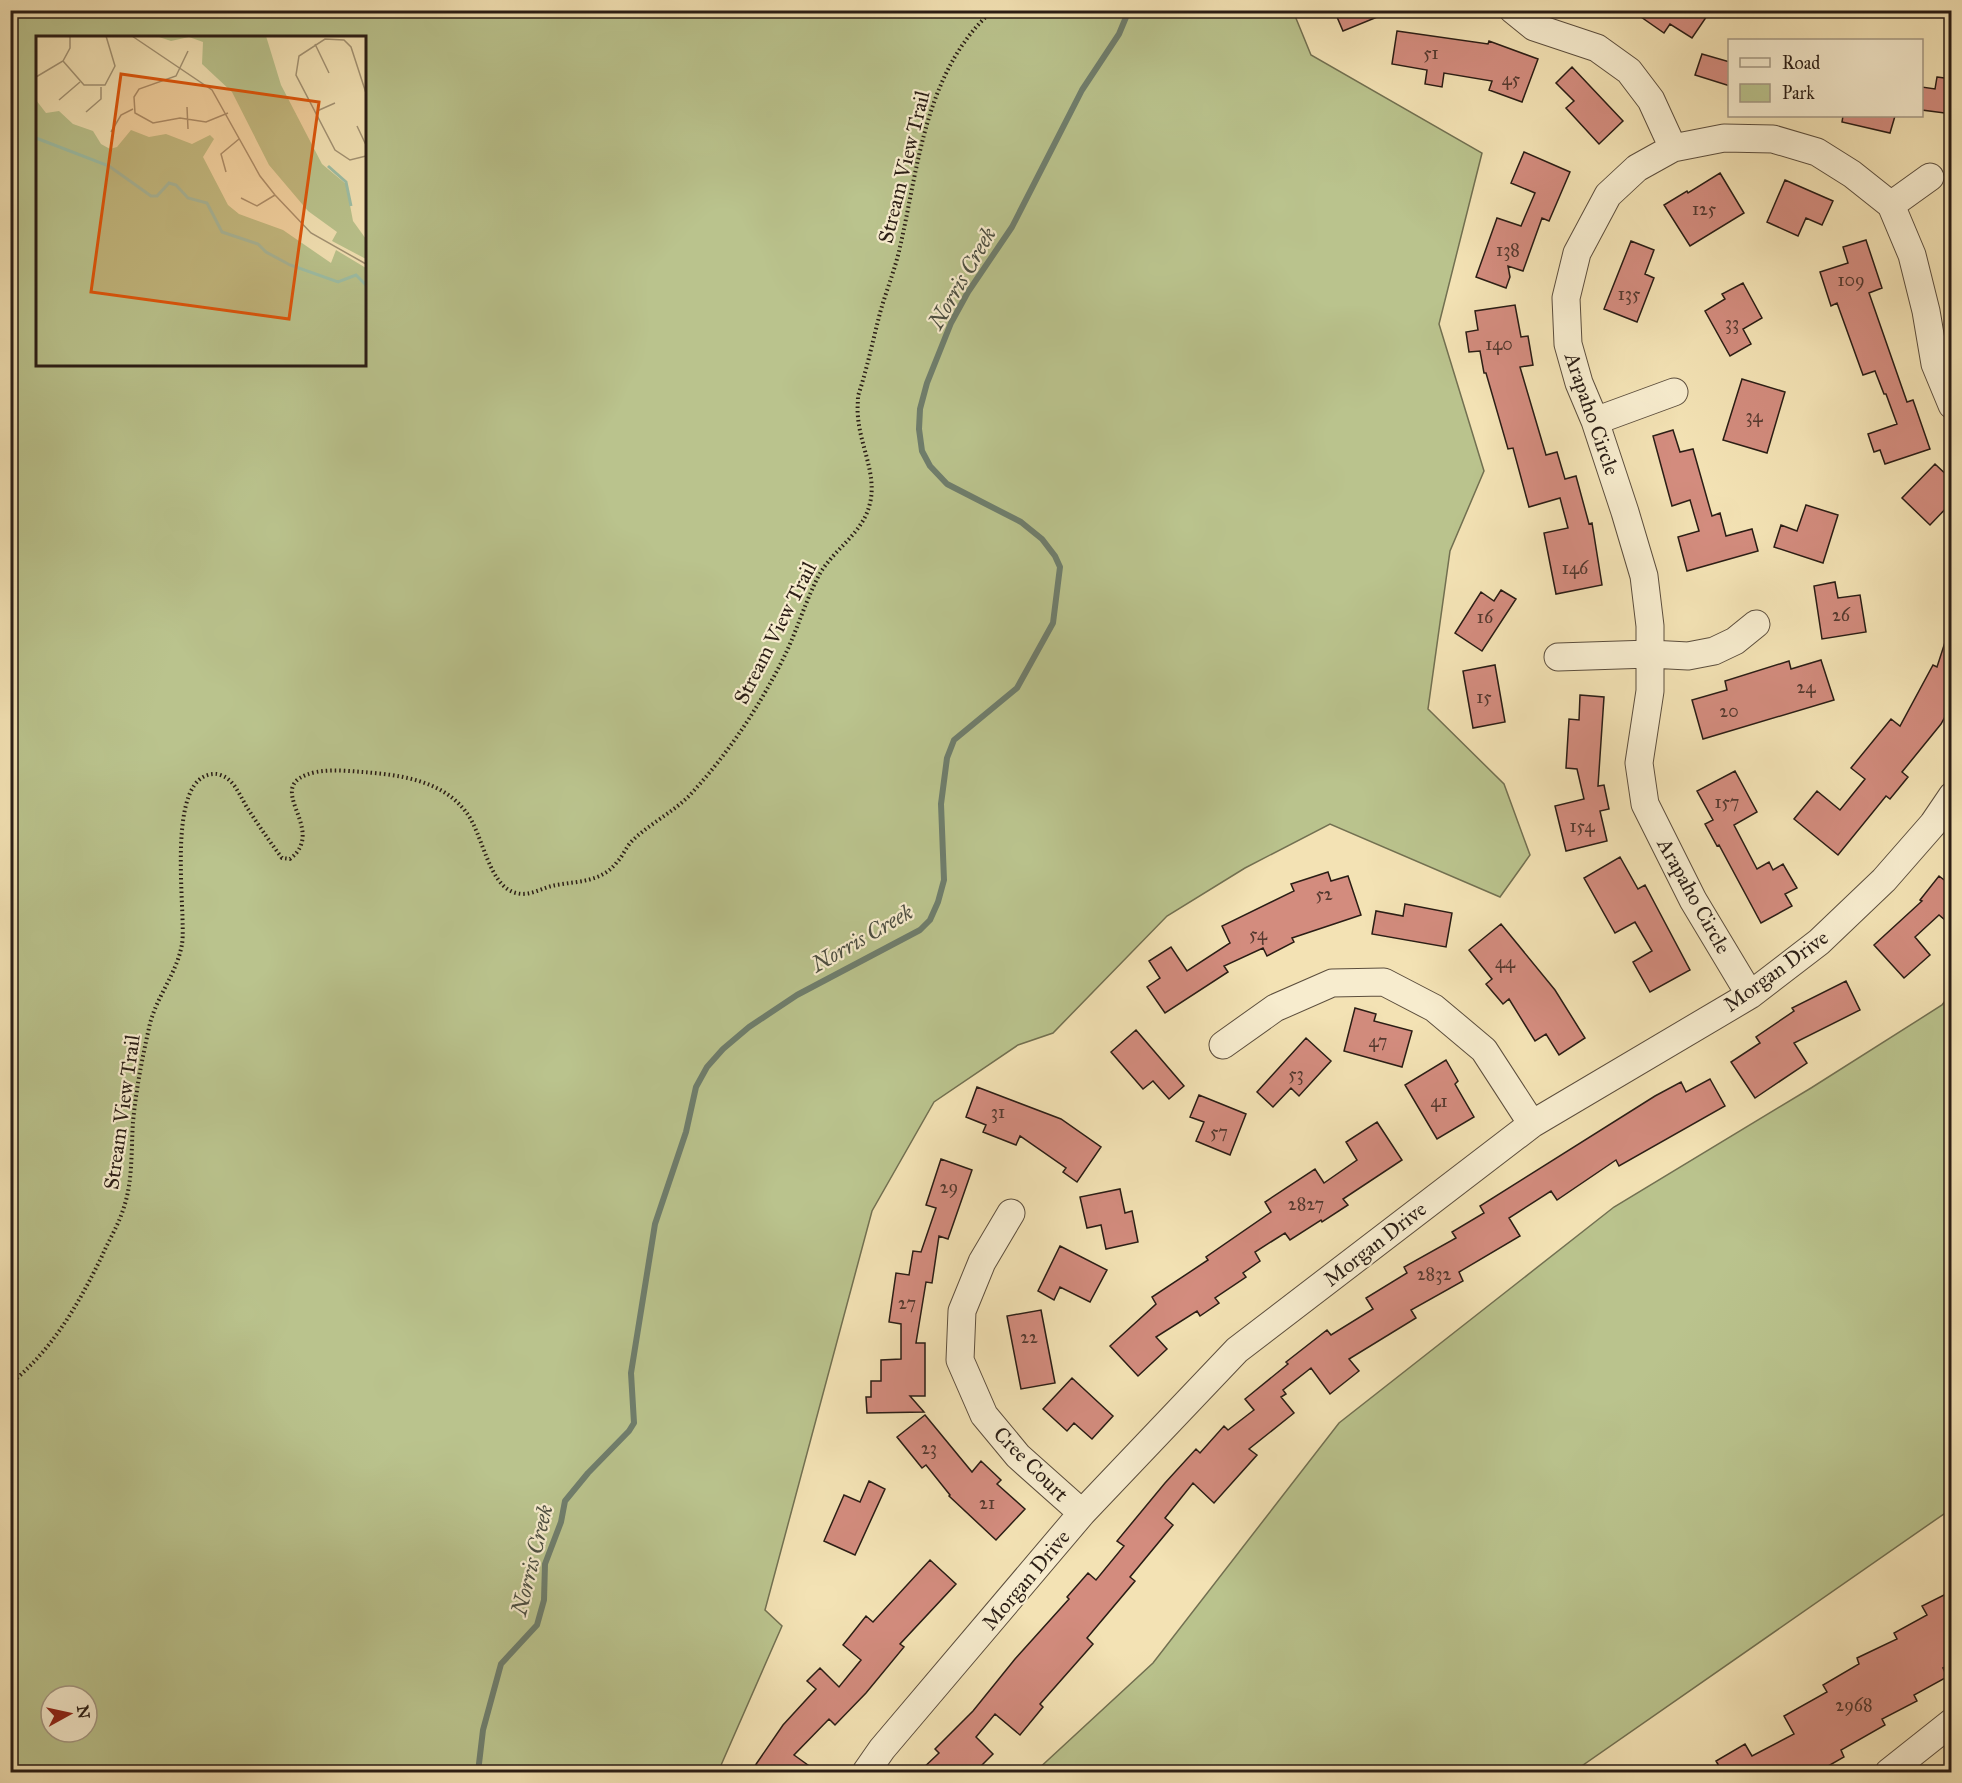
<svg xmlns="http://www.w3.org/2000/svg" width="1962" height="1783" font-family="'IM FELL Great Primer',serif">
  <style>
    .green { fill: #bac38d; stroke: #727051; stroke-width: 1.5; fill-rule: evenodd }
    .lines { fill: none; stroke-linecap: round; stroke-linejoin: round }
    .stream { stroke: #6f7e6d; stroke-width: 6 }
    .building { fill: #d38c7e; stroke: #2a1d15; stroke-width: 1.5 }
    .minor-casing { stroke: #5c4e3d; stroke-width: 29 }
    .path { stroke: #2a1d15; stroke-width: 4; stroke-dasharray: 1.5 3; stroke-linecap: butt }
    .minor { stroke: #f7ecce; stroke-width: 27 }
    .labels { text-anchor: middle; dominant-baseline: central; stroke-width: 4.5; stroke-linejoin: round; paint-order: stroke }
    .number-label { font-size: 18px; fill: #54392f }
    .street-label { font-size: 21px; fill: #2a1d15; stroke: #f7ecce }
    .water-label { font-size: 22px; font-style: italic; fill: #4c4e41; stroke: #f7ecce }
    .inset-river { fill: none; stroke: #9dbfa7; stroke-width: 3 }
    .inset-road { fill: none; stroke: #a39374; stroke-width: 1.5 }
    .view { fill: #de560c; fill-opacity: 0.15; stroke: #de560c; stroke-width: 3 }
    .inset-edge { fill: none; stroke: #2a1d15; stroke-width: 3 }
  </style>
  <rect width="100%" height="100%" fill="#f3e2b4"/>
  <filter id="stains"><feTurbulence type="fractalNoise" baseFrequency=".00333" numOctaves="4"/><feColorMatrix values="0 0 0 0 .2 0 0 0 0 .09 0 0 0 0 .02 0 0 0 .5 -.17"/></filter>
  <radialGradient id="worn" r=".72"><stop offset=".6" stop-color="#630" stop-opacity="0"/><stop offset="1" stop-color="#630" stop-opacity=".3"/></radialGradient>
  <path class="green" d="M 11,10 L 1293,11 L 1311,55 L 1482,153 L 1439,324 L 1484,471 L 1450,551 L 1428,709 L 1504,784 L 1530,855 L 1500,897 L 1330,824 L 1245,868 L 1167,916 L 1053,1033 L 1018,1045 L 934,1102 L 872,1211 L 765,1610 L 782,1626 L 718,1772 L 11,1772 ZM 38,38 L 364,38 L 364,364 L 38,364 ZM 51,1696 L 87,1696 L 87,1732 L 51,1732 Z
    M 1951,993 L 1951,1509 L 1573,1772 L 1035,1772 L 1153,1663 L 1339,1423 L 1614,1207 L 1811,1088 L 1942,1005 Z"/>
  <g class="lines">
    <path class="stream" d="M 478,1772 L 483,1730 L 501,1664 L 537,1625 L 544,1600 L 545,1564 L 561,1522 L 565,1501 L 588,1473 L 629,1431 L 634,1423 L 631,1373 L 655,1224 L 686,1132 L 696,1087 L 707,1067 L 723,1049 L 749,1027 L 797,995 L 920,930 L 930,920 L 938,902 L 944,880 L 941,804 L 947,758 L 954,740 L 1017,688 L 1053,623 L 1060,567 L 1055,556 L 1042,539 L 1021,522 L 947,484 L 930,466 L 922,451 L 919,429 L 920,409 L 927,383 L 951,323 L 968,292 L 1012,227 L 1082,90 L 1119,34 L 1129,10"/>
  </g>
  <path class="building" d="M 1334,10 L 1392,10 L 1392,11 L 1343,31 Z
    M 1631,10 L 1711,10 L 1692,38 L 1670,24 L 1664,33 Z
    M 1397,31 L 1488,44 L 1489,41 L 1538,59 L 1522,102 L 1489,90 L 1492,81 L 1444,73 L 1442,87 L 1425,84 L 1427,70 L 1392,64 Z
    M 1702,54 L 1730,62 L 1730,86 L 1695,75 Z
    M 1572,67 L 1623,121 L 1599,144 L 1566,108 L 1574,101 L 1556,83 Z
    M 1937,77 L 1952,79 L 1952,114 L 1922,110 L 1922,87 L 1935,89 Z
    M 1843,116 L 1895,116 L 1890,133 L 1842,122 Z
    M 1524,152 L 1570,172 L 1549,221 L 1542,218 L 1523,271 L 1508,266 L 1510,277 L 1506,288 L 1476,277 L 1497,218 L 1521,226 L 1535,193 L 1511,183 Z
    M 1720,173 L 1744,213 L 1690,246 L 1664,205 L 1687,191 L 1688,193 Z
    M 1785,180 L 1833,201 L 1822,225 L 1806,218 L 1798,236 L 1767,222 Z
    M 1866,240 L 1882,288 L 1869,293 L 1907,402 L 1913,400 L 1930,449 L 1885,464 L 1880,450 L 1874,452 L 1868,434 L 1897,424 L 1886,394 L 1884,394 L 1875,371 L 1863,375 L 1837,303 L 1831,306 L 1820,272 L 1848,263 L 1843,247 Z
    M 1631,241 L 1654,250 L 1645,274 L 1654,278 L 1637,322 L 1604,309 Z
    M 1743,283 L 1762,318 L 1743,329 L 1751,344 L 1730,356 L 1705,311 L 1725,299 L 1722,294 Z
    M 1515,305 L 1521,337 L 1528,336 L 1533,365 L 1520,367 L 1546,455 L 1557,452 L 1565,479 L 1576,476 L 1589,524 L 1592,523 L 1602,585 L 1556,594 L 1544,533 L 1568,528 L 1560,498 L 1529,507 L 1513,448 L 1508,449 L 1486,373 L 1484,373 L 1480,351 L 1469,352 L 1466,332 L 1478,330 L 1475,311 Z
    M 1742,379 L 1785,392 L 1767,453 L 1723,440 Z
    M 1673,430 L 1680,452 L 1693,449 L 1712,516 L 1720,513 L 1726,536 L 1752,529 L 1758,551 L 1687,571 L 1678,537 L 1699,531 L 1690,500 L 1672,506 L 1653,436 Z
    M 1935,464 L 1952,480 L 1952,502 L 1930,525 L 1902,498 Z
    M 1806,505 L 1838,515 L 1823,563 L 1774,547 L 1781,525 L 1797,531 Z
    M 1835,582 L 1838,598 L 1860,595 L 1866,632 L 1822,639 L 1814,586 Z
    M 1501,590 L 1516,599 L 1482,651 L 1455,633 L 1481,592 L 1494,601 Z
    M 1948,633 L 1952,633 L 1952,704 L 1941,724 L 1902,772 L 1908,777 L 1890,799 L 1886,796 L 1838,855 L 1794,819 L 1817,791 L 1840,810 L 1865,779 L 1851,768 L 1891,719 L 1900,726 L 1933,665 L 1937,667 Z
    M 1821,660 L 1834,700 L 1703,739 L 1692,700 L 1727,690 L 1725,681 L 1789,661 L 1791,669 Z
    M 1495,665 L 1505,722 L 1473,728 L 1463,671 Z
    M 1580,695 L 1604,697 L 1598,786 L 1604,785 L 1609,809 L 1600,811 L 1607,841 L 1566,851 L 1555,806 L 1584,799 L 1577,769 L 1566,768 L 1569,719 L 1579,720 Z
    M 1735,771 L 1757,812 L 1734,825 L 1757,869 L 1769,862 L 1773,870 L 1783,864 L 1797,888 L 1785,894 L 1792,906 L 1761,923 L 1719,845 L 1717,846 L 1705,824 L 1713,820 L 1697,791 Z
    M 1620,857 L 1638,889 L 1645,885 L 1690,970 L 1650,992 L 1633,962 L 1652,951 L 1635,922 L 1615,933 L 1584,878 Z
    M 1328,872 L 1331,881 L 1348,876 L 1361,915 L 1292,938 L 1294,942 L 1267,956 L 1263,948 L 1224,966 L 1228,972 L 1165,1013 L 1147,987 L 1160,978 L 1149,961 L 1171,947 L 1187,971 L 1230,943 L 1222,926 L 1294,891 L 1291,884 Z
    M 1939,876 L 1952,886 L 1952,926 L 1939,915 L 1915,937 L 1930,955 L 1904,978 L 1874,945 L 1922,901 L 1920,900 Z
    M 1405,904 L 1452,913 L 1446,947 L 1372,934 L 1376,911 L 1403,916 Z
    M 1501,924 L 1555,990 L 1585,1038 L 1559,1055 L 1546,1034 L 1535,1041 L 1509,999 L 1503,1004 L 1486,984 L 1492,979 L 1469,950 Z
    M 1846,981 L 1860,1010 L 1794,1043 L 1807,1063 L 1755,1098 L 1731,1062 L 1760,1043 L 1756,1037 L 1794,1011 L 1792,1008 Z
    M 1355,1008 L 1376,1014 L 1374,1021 L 1412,1031 L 1402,1067 L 1344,1051 Z
    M 1136,1030 L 1184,1086 L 1169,1099 L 1153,1081 L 1143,1089 L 1111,1052 Z
    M 1306,1038 L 1331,1061 L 1299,1096 L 1291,1088 L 1273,1107 L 1257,1092 Z
    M 1446,1060 L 1458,1081 L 1455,1084 L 1474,1117 L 1437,1139 L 1405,1085 Z
    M 1710,1079 L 1725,1106 L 1619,1166 L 1616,1160 L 1557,1200 L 1551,1191 L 1509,1218 L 1520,1236 L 1459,1272 L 1463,1281 L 1411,1310 L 1416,1318 L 1349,1359 L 1359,1371 L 1330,1394 L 1311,1368 L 1283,1390 L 1286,1394 L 1281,1397 L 1294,1413 L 1249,1449 L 1257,1455 L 1214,1503 L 1193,1483 L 1165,1518 L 1173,1525 L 1130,1577 L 1135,1581 L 1087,1638 L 1093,1644 L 1040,1704 L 1043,1707 L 1020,1735 L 995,1714 L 976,1737 L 993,1754 L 974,1773 L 918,1773 L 939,1753 L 935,1749 L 973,1711 L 1015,1659 L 1069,1599 L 1067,1597 L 1088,1573 L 1096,1580 L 1124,1546 L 1117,1541 L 1165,1483 L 1196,1449 L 1200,1453 L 1224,1426 L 1228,1430 L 1254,1410 L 1245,1399 L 1288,1364 L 1286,1362 L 1327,1330 L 1331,1335 L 1373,1309 L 1366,1298 L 1407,1273 L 1404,1267 L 1456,1238 L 1452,1232 L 1484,1213 L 1480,1206 L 1655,1096 L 1681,1082 L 1686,1092 Z
    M 977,1087 L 1061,1119 L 1101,1147 L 1077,1182 L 1063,1172 L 1066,1168 L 1020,1136 L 1016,1145 L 983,1132 L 986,1125 L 966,1117 Z
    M 1199,1095 L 1246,1114 L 1230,1155 L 1196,1141 L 1204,1122 L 1190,1117 Z
    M 1377,1122 L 1402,1160 L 1343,1199 L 1348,1205 L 1322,1222 L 1321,1220 L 1290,1240 L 1285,1233 L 1255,1252 L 1260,1261 L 1243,1273 L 1246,1277 L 1215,1298 L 1219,1303 L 1200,1316 L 1197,1311 L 1156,1337 L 1167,1349 L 1138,1376 L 1110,1346 L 1156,1304 L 1152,1297 L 1208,1260 L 1206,1257 L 1271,1212 L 1265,1202 L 1315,1169 L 1324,1183 L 1357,1160 L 1346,1142 Z
    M 941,1159 L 972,1170 L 948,1239 L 939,1236 L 932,1283 L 926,1282 L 916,1343 L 925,1343 L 925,1396 L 910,1396 L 924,1412 L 867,1413 L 866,1397 L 871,1397 L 871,1381 L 881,1381 L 881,1360 L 901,1359 L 901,1324 L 889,1322 L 896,1273 L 909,1275 L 913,1251 L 921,1252 L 936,1208 L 926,1205 Z
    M 1120,1189 L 1125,1213 L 1132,1211 L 1138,1242 L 1106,1249 L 1101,1225 L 1087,1228 L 1080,1197 Z
    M 1060,1246 L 1107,1270 L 1090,1302 L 1060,1287 L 1054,1300 L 1038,1291 Z
    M 1041,1310 L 1055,1383 L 1021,1389 L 1007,1316 Z
    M 1072,1378 L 1113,1416 L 1092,1439 L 1074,1423 L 1067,1431 L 1043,1409 Z
    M 925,1415 L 972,1472 L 981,1461 L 1001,1480 L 997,1484 L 1025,1509 L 996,1540 L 949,1496 L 950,1495 L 926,1465 L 922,1468 L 897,1437 Z
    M 869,1481 L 885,1489 L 855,1555 L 824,1541 L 844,1495 L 860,1502 Z
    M 930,1560 L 956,1584 L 900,1644 L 904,1647 L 866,1693 L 835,1725 L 829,1719 L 794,1755 L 819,1773 L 750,1773 L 783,1725 L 816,1689 L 807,1681 L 820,1668 L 839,1687 L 861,1660 L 843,1645 L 866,1616 L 873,1622 Z
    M 1952,1591 L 1952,1664 L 1943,1668 L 1947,1677 L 1914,1695 L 1917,1701 L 1882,1719 L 1885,1725 L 1841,1750 L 1844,1757 L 1816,1773 L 1720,1773 L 1722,1771 L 1716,1761 L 1745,1744 L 1752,1756 L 1794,1734 L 1784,1716 L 1827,1692 L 1823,1685 L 1859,1664 L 1857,1658 L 1897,1639 L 1894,1633 L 1927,1615 L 1922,1606 Z"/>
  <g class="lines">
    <defs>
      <path id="minor" d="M 1513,10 L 1534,27 L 1597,48 L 1629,71 L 1651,100 L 1673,148
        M 1891,205 L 1930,177
        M 1595,421 L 1674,392
        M 1558,657 L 1650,654 L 1688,656 L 1714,651 L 1735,641 L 1756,624
        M 1750,995 L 1693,900 L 1645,804 L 1639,763 L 1650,691 L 1650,626 L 1644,576 L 1625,512 L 1595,421 L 1579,383 L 1568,344 L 1566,298 L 1577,253 L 1608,195 L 1637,168 L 1673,148 L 1724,138 L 1773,139 L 1817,152 L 1852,174 L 1891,205 L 1912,255 L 1926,311 L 1935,364 L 1952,405
        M 1223,1045 L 1275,1008 L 1332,983 L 1384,982 L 1434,1008 L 1484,1050 L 1532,1124
        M 1011,1213 L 982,1262 L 962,1311 L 960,1360 L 984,1415 L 1018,1456 L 1082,1513
        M 866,1772 L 882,1749 L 1082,1513 L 1237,1350 L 1532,1124 L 1750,995 L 1819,942 L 1884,880 L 1933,824 L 1952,796
        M 1889,1772 L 1952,1722"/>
    </defs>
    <use href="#minor" class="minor-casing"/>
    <path class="path" d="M 10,1384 C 53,1349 78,1305 102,1256 C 109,1240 119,1224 124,1207 C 133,1180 131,1150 133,1122 C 136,1090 142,1059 149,1028 C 155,998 177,974 182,944 C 187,914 163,772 216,774 C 219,774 226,777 228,779 C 237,786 242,800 248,809 C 259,826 270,842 282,858 L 290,859 C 330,828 257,785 316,772 C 332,769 348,771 363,772 C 400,775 442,780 466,812 C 483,833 488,886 516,893 C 530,897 543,887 556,885 C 579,881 602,882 617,862 C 623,856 626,847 632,841 C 649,824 672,813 689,796 C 728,754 760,706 785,655 C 797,630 805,603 817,579 C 831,550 863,535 870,503 C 877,475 860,445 858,417 C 857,410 858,403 858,396 C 867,369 873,340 880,313 C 886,291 895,270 900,247 C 919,164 925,71 993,10"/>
    <use href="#minor" class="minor"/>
  </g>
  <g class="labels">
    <g class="number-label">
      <text x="1431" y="53">51</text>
      <text x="1511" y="79">45</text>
      <text x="1704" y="209">125</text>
      <text x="1508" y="250">138</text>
      <text x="1851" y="280">109</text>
      <text x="1629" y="294">135</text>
      <text x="1732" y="323">33</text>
      <text x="1499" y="344">140</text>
      <text x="1754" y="416">34</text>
      <text x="1575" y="568">146</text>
      <text x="1841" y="615">26</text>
      <text x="1485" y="617">16</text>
      <text x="1806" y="687">24</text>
      <text x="1484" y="697">15</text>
      <text x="1729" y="711">20</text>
      <text x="1727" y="802">157</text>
      <text x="1582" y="826">154</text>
      <text x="1324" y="894">52</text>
      <text x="1258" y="934">54</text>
      <text x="1505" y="962">44</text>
      <text x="1378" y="1041">47</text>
      <text x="1296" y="1074">53</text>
      <text x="1439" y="1101">41</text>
      <text x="998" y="1112">31</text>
      <text x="1219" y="1132">57</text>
      <text x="949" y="1187">29</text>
      <text x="1306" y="1204">2827</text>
      <text x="1434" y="1274">2832</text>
      <text x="907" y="1303">27</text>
      <text x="1029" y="1337">22</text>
      <text x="929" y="1448">23</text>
      <text x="987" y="1503">21</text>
      <text x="1854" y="1705">2968</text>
    </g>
    <g class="street-label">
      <text transform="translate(904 167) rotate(-76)">Stream View Trail</text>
      <text transform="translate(1592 414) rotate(71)">Arapaho Circle</text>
      <text transform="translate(775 633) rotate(-63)">Stream View Trail</text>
      <text transform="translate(1694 896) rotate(61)">Arapaho Circle</text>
      <text transform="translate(1776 971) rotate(-36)">Morgan Drive</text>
      <text transform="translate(122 1112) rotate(-82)">Stream View Trail</text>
      <text transform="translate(1375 1244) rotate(-38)">Morgan Drive</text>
      <text transform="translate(1031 1464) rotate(45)">Cree Court</text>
      <text transform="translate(1026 1580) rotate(-50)">Morgan Drive</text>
    </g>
    <g class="water-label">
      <text transform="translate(962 278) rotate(-60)">Norris Creek</text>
      <text transform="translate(862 938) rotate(-30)">Norris Creek</text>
      <text transform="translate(532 1560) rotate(-76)">Norris Creek</text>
    </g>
  </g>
  <g transform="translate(36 36)">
    <rect width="330" height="330" fill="#f3e2b4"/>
    <path d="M 120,0 L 230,0 L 245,49 L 286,128 L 310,148 L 317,185 L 330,203 L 330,223 L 296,205 L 301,196 L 272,175 L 233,129 L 196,56 L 166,28 L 167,6 L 153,1 L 135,5 ZM 0,64 L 10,77 L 23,75 L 37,88 L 57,95 L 65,108 L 74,113 L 81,111 L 95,94 L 113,101 L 130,98 L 156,108 L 174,99 L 178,103 L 167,121 L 192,169 L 203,178 L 247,194 L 295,227 L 300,214 L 330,232 L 330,330 L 0,330 Z" fill="#bac38d"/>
    <path class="inset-river" d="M 0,102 L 73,130 L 115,160 L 121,160 L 133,147 L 140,149 L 152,162 L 171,167 L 186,196 L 222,208 L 230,216 L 254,229 L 302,246 L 320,239 L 330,249M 292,130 L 310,146 L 315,170"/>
    <path class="inset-road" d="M 96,0 L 176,54 L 224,140 L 239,159 L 275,197 L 330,228M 279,8 L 293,37M 152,15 L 140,40 L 103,53 L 98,61 L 99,77 L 117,87 L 144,82 L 170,86 L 192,77M 27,25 L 48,49 L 69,49 L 79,30 L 70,0M 0,41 L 27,25 L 34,12 L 34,0M 330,57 L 315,11 L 308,4 L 289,3 L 263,20 L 260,39 L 299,114 L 314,124 L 330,120M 23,64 L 44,46M 151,71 L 152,93M 281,75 L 299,67M 50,76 L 65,63 L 65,51M 321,90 L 330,109M 75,96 L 85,79 L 97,73M 190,136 L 185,118 L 203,103M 205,162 L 221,170 L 239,159"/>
    <path class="view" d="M 85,38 L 283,66 L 253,283 L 55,256 Z"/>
    <rect width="330" height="330" class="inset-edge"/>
  </g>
  <rect width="1962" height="1783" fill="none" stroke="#f3e2b4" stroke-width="36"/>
  <rect x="12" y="12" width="1938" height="1759" fill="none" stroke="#2a1d15" stroke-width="3"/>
  <rect x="18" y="18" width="1926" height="1747" fill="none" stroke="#2a1d15" stroke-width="1.5"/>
  <rect x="1728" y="39" width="195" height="78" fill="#f7ecce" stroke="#a59984" stroke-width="1.5"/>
  <rect x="1740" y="58" width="30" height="9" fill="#f7ecce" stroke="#a59984" stroke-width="1.5"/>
  <text x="1782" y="69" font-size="18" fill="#2a1d15">Road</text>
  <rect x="1740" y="84" width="30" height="18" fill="#bac38d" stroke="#a59984" stroke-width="1.5"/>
  <text x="1782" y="99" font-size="18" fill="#2a1d15">Park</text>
  <g transform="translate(69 1714) rotate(82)"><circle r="28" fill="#f7ecce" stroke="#a59984" stroke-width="1.5"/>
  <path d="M0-4.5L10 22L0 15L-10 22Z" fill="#8f2418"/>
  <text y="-9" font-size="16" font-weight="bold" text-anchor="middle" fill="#2a1d15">N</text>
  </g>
  <rect width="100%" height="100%" filter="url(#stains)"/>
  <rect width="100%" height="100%" fill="url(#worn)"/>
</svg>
